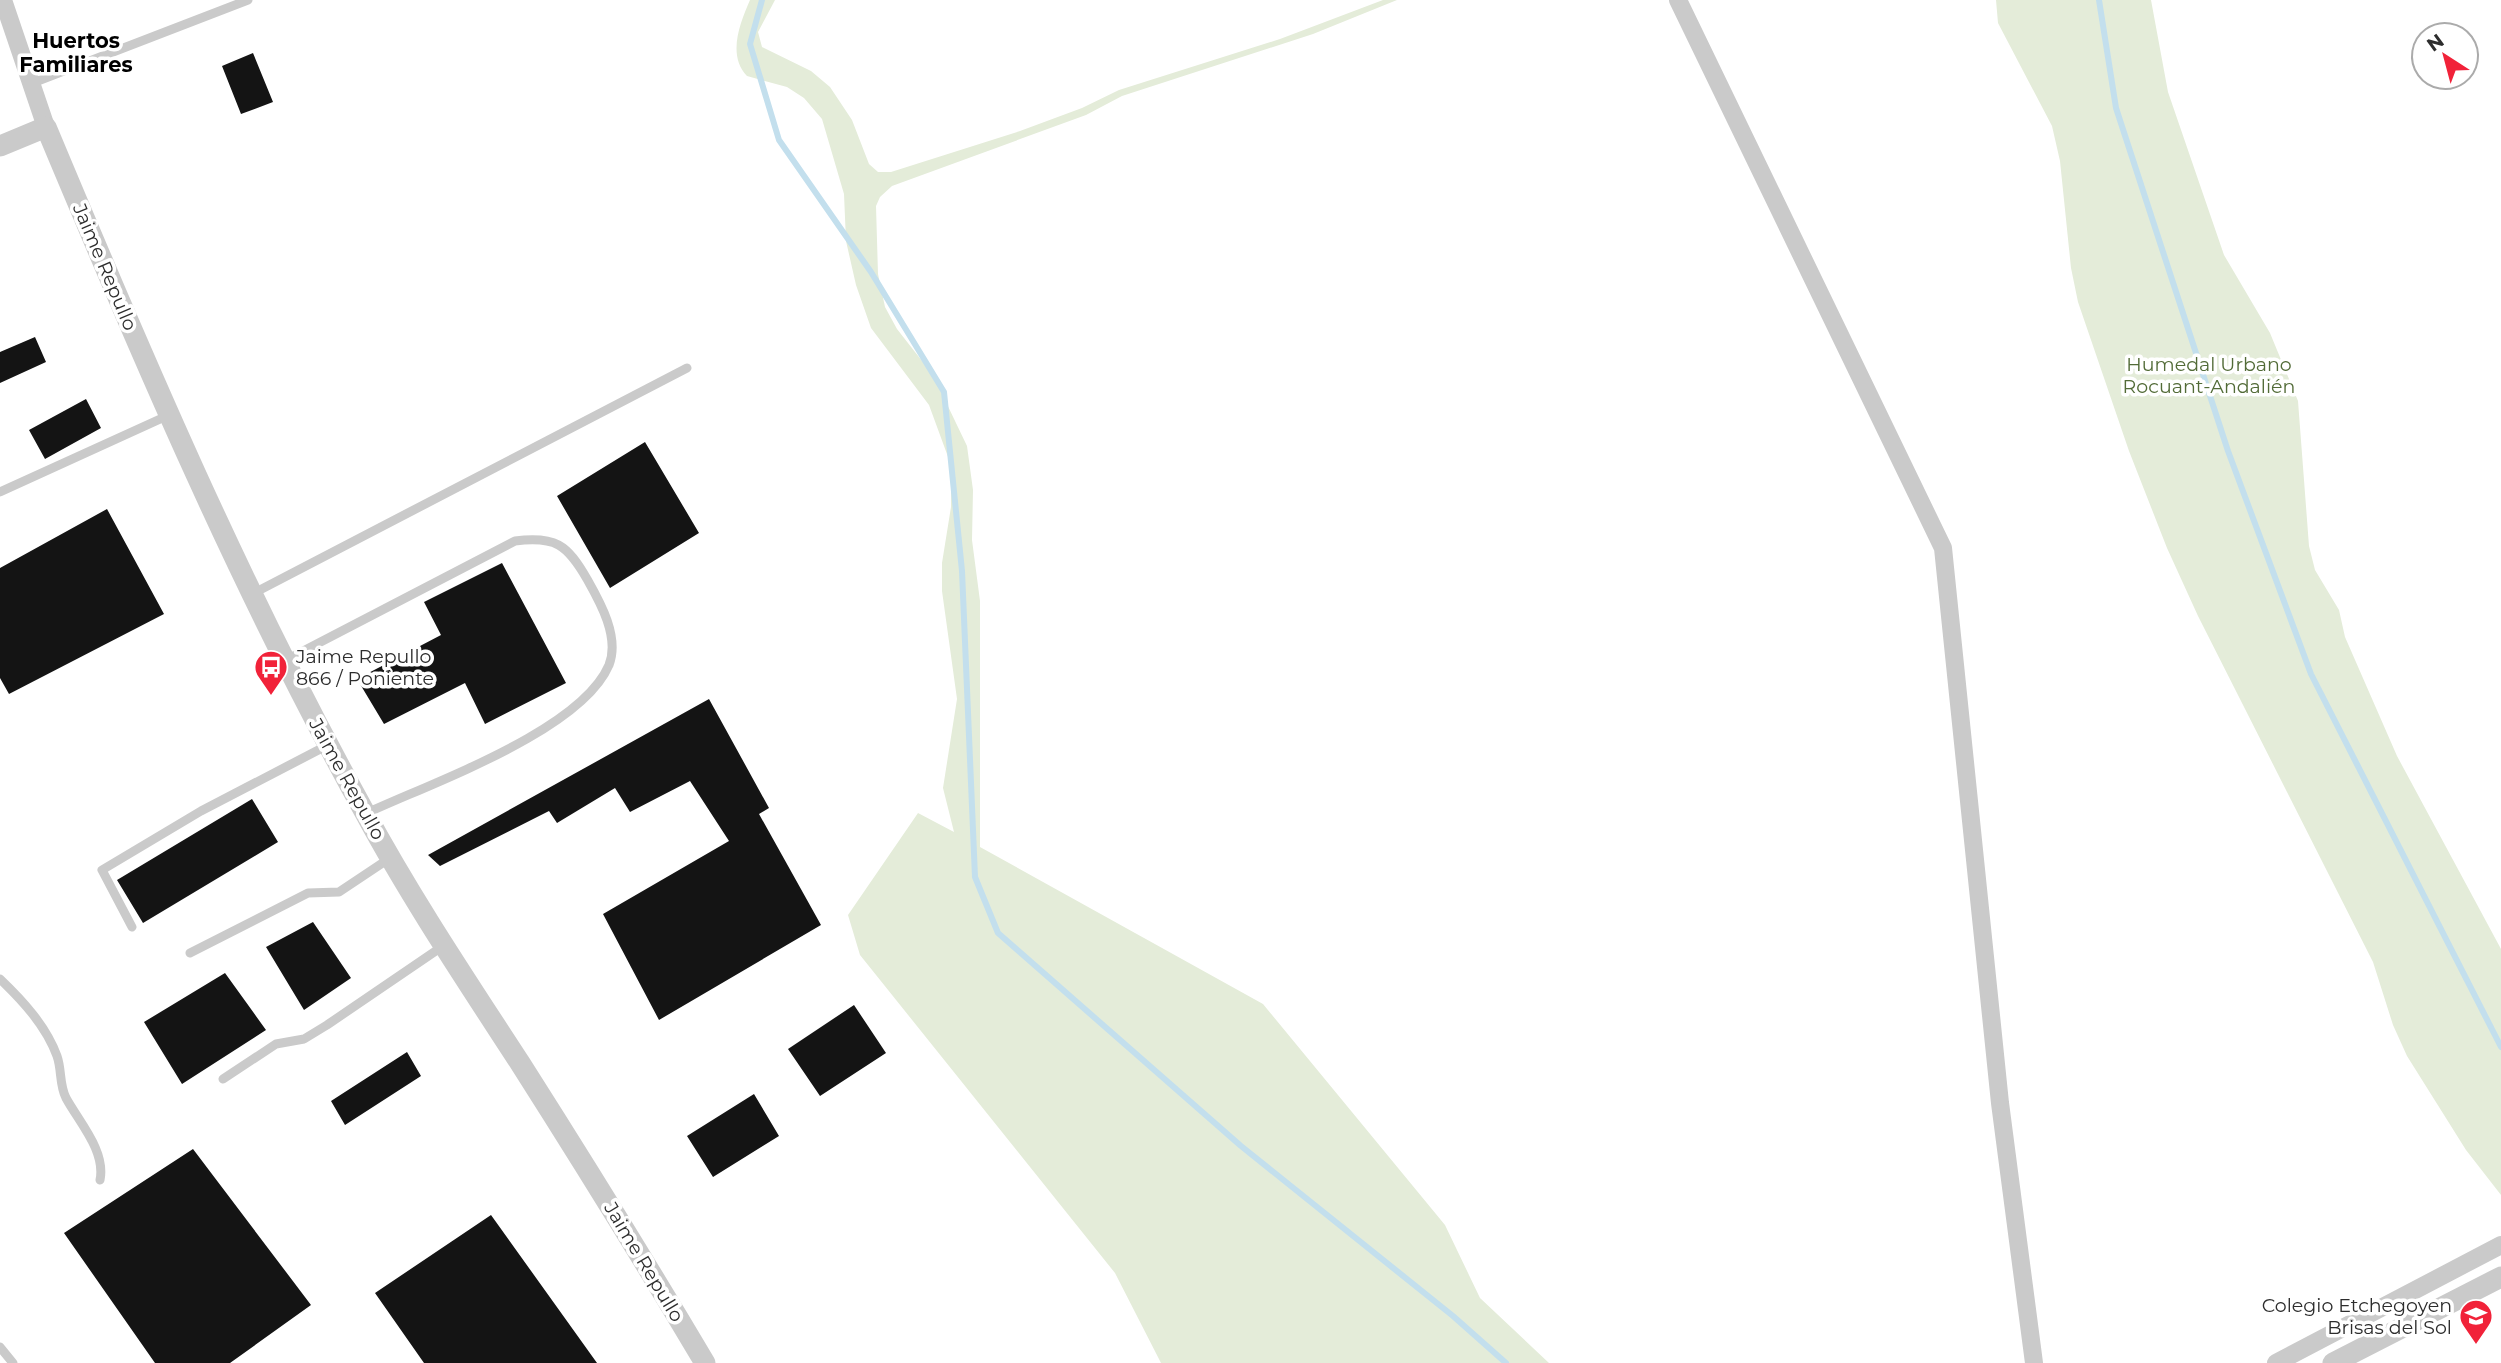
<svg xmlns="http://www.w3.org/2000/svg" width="2501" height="1363" font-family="Montserrat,sans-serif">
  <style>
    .green { fill: #e4ecd9 }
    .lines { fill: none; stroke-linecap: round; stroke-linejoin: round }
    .stream { stroke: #c3dfed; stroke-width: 6 }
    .building { fill: #141414 }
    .service { stroke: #cacaca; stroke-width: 9 }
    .minor { stroke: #cacaca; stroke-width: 18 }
    .tertiary { stroke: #cacaca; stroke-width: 21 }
    .labels { text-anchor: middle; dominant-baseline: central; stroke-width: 7; stroke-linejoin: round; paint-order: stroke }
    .street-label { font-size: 19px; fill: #2d2d2d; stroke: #fff }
    .park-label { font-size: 19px; fill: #526b37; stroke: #fff }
    .poi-label { font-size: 19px; fill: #2d2d2d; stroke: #fff; text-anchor: start }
    .neighbourhood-label { font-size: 21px; font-weight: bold; fill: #000; stroke: #fff }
  </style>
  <rect width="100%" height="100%" fill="#fff"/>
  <path class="green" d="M 750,0 L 775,0 L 758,32 L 762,47 L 811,71 L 830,87 L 852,120 L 869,164 L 878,172 L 891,172 L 1020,131 L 1082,108 L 1119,90 L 1280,39 L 1383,0 L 1397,0 L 1313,34 L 1122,96 L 1086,115 L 892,186 L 880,197 L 876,206 L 878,274 L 885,307 L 897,329 L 933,375 L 967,446 L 973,490 L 972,540 L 980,601 L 980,847 L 1263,1004 L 1445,1225 L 1480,1298 L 1549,1363 L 1161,1363 L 1115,1273 L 860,955 L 848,915 L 918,813 L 954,832 L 943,788 L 957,699 L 942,591 L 942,563 L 951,507 L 951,465 L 929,405 L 871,328 L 856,285 L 846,241 L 844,194 L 822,119 L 804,98 L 787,87 L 747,76 C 727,55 740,23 750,0 Z
    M 1996,0 L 2151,0 L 2168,92 L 2224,255 L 2270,333 L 2298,401 L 2309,546 L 2315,570 L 2339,610 L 2345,637 L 2397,756 L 2501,949 L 2501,1195 L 2466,1150 L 2407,1056 L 2393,1025 L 2373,962 L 2198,616 L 2167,548 L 2129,451 L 2078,302 L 2071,268 L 2060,161 L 2052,126 L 1998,23 Z"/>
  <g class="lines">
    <path class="stream" d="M 762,0 L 750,44 L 779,140 L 871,272 L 944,392 L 962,571 L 975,877 L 998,933 L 1241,1146 L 1453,1316 L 1506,1363
      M 2099,0 L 2116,108 L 2228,451 L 2311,674 L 2501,1047"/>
  </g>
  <path class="building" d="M 253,53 L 273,102 L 241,114 L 222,66 Z
    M 35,337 L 46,362 L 0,383 L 0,352 Z
    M 86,399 L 101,428 L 45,459 L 29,430 Z
    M 645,442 L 699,533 L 610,588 L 557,496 Z
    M 107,509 L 164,614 L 9,694 L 0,678 L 0,568 Z
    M 502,563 L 566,683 L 485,724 L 465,683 L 384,724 L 357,679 L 441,635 L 424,602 Z
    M 709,699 L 769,808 L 759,814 L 821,925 L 659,1020 L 603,914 L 729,841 L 690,781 L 630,812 L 615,788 L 557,823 L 549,811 L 440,866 L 428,855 Z
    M 252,799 L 278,842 L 143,923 L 117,880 Z
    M 313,922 L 351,978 L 304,1010 L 266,947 Z
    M 225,973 L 266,1030 L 182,1084 L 144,1022 Z
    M 854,1005 L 886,1053 L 820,1096 L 788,1049 Z
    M 407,1052 L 421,1076 L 345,1125 L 331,1101 Z
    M 754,1094 L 779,1136 L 713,1177 L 687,1136 Z
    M 193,1149 L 311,1305 L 230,1363 L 155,1363 L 64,1233 Z
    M 491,1215 L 597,1363 L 424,1363 L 375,1293 Z"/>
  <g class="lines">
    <path class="service" d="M 30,84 L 248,0
      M 0,492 L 169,415
      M 252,594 L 687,368
      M 284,661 L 515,541 C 555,536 567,544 587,579 C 600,602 620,637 609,665 C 581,731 431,783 367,813
      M 132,927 L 102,870 L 201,811 L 328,745
      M 190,953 L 308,893 L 339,892 L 390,858
      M 0,979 C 23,1001 46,1026 57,1056 C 62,1070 59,1084 66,1098 C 79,1122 106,1151 100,1180
      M 223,1079 L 276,1044 L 304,1039 L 327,1025 L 443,946
      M 0,1347 L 13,1363"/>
    <path class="minor" d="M 3,0 L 46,127
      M 1678,0 L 1943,548 L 2000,1103 L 2034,1363
      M 2276,1363 L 2501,1245"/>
    <path class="tertiary" d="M 0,146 L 46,127 C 143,359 242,591 364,811 C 411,898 466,980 520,1063 C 583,1162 645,1262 705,1363
      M 2333,1363 L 2501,1277"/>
  </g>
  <defs>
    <symbol id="bus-pin" viewBox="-11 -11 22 30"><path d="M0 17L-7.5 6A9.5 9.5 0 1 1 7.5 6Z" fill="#f12239" stroke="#fff"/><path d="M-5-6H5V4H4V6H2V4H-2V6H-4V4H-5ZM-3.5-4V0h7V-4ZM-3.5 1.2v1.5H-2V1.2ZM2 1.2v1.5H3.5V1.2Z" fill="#fff"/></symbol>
    <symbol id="school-pin" viewBox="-11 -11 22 30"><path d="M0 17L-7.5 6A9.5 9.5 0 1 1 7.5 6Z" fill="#f12239" stroke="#fff"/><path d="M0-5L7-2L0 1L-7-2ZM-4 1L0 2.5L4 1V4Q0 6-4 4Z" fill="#fff"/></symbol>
  </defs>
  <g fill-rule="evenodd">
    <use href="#bus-pin" x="252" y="648" width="38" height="52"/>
    <use href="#school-pin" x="2457" y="1297" width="38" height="52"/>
  </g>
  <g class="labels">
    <g class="street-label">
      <text transform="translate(105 267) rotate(67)">Jaime Repullo</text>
      <text transform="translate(347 779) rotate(61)">Jaime Repullo</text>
      <text transform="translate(644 1262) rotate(59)">Jaime Repullo</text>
    </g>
    <g class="park-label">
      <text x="2209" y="364">Humedal Urbano<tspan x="2209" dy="22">Rocuant-Andalién</tspan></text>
    </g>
    <g class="poi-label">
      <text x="296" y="656">Jaime Repullo<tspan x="296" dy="22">866 / Poniente</tspan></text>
      <text x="2452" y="1305" text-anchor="end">Colegio Etchegoyen<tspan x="2452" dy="22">Brisas del Sol</tspan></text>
    </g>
    <g class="neighbourhood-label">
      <text x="76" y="40">Huertos<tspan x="76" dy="24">Familiares</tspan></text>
    </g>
  </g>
  <g transform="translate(2445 56) rotate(324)"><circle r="33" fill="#ffffff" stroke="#ababab" stroke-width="2"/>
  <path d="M0-5L12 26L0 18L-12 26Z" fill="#f12239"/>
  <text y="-10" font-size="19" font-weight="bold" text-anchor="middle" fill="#2d2d2d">N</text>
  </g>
</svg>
